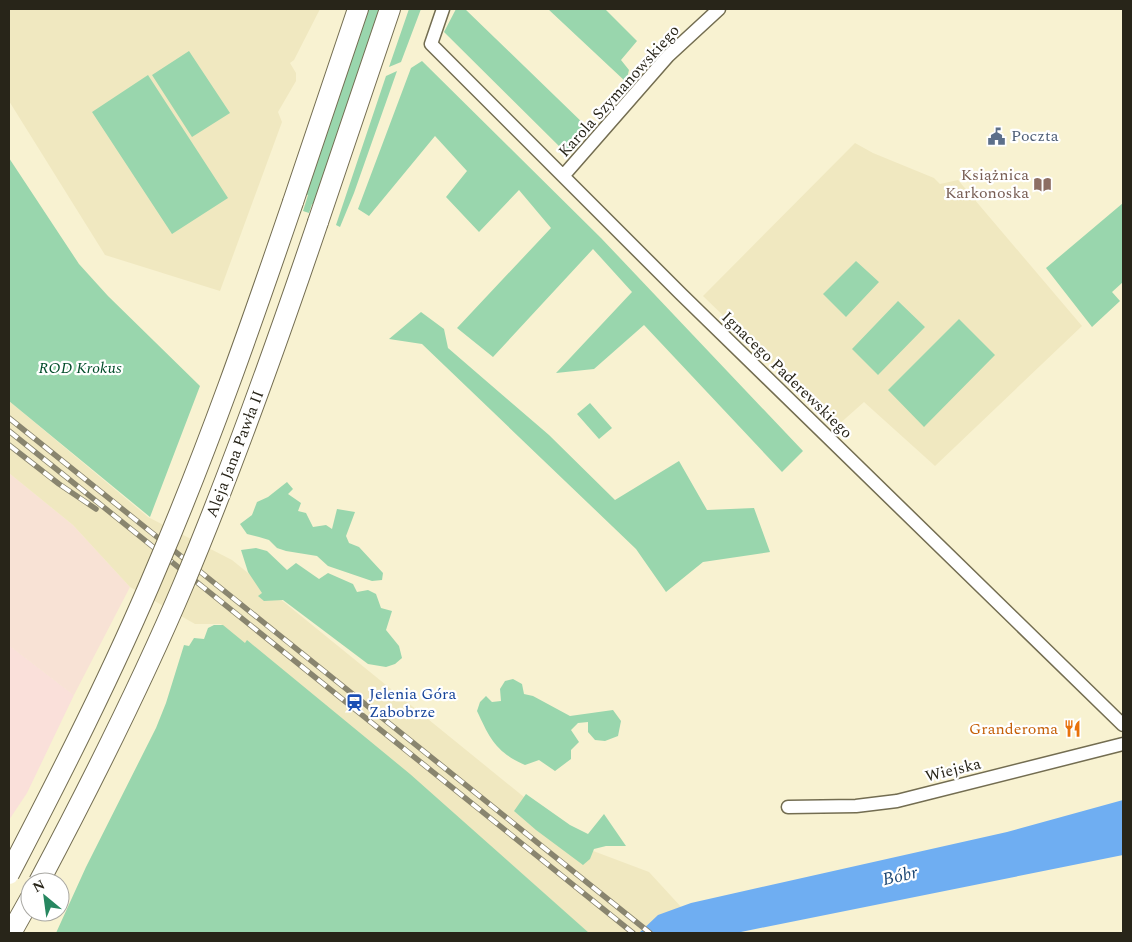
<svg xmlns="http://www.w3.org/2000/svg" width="1132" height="942" font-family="Spectral,serif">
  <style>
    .commercial { fill: #fae0da }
    .industrial { fill: #f8e2d5 }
    .built { fill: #f0e8c0 }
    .green { fill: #99d6ad }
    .water { fill: #6faef2 }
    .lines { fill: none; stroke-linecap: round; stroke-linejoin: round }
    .street-casing { stroke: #736d51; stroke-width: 15 }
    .primary-casing { stroke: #736d51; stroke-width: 22 }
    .street { stroke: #fff; stroke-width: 12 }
    .primary { stroke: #fff; stroke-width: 20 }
    .rail-casing { stroke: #89856f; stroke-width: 5.5 }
    .rail { stroke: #fff; stroke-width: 4; stroke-dasharray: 11; stroke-linecap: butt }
    .primary-bridge-casing { stroke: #736d51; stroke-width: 22; stroke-linecap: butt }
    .primary-bridge { stroke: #fff; stroke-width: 20 }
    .labels { text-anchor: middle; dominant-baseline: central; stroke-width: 4.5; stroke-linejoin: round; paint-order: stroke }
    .street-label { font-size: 16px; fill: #282519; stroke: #fff }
    .service-label { font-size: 16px; fill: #4e5e75; stroke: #fff; text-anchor: start }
    .education-label { font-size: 16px; fill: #785e54; stroke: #fff; text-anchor: end }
    .park-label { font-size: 16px; font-style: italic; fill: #014c29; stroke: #fff }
    .transit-label { font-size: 16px; fill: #164399; stroke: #fff; text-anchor: start }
    .food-label { font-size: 16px; fill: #c56008; stroke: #fff; text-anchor: end }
    .water-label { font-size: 18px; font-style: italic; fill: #1c4774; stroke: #fff }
  </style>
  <rect width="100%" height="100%" fill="#f8f2d1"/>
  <path class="commercial" d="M 9,645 L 74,695 L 27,793 L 9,820 Z"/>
  <path class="industrial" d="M 9,473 L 73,525 L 130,587 L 74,695 L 9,645 Z"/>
  <path class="built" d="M 9,9 L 320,9 L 294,60 L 290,63 L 296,73 L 296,81 L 278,112 L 282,122 L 220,291 L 105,255 L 9,101 Z
    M 855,143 L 873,153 L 934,178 L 940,184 L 958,180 L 1082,326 L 935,466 L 864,402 L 837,426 L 703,296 Z
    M 9,401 L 148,517 L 232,560 L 588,849 L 649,872 L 705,933 L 580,933 L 322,722 L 221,624 L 195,624 L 130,587 L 73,525 L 9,473 Z"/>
  <path class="green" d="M 367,9 L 382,9 L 314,205 L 312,204 L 309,213 L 303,211 L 308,195 L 305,194 Z
    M 409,9 L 421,9 L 401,62 L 389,67 Z
    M 456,9 L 465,9 L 588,128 L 566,153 L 444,32 Z
    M 548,9 L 605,9 L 637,41 L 621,60 L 629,70 L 626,82 Z
    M 189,51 L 230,113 L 192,137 L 152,75 Z
    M 422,61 L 601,238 L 803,451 L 782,472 L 644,325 L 594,369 L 556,373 L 632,292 L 593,249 L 493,357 L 457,328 L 551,228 L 519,190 L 479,232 L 446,197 L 467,171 L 435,136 L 369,216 L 358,209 L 411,68 Z
    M 397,71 L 354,193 L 340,227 L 336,225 L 386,76 Z
    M 148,75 L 228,198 L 172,234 L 92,112 Z
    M 9,158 L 79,264 L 108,296 L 200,386 L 150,517 L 9,401 Z
    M 1123,203 L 1123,282 L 1112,292 L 1120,301 L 1092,327 L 1046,268 Z
    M 856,261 L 879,282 L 846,317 L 823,294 Z
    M 898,301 L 925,327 L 878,375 L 852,349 Z
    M 421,312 L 444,329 L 448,348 L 549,435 L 615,500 L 679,461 L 707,510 L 754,508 L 770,552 L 703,562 L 666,592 L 636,549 L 422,344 L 389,339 Z
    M 959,319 L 995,355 L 924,427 L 888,390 Z
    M 590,403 L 612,428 L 599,439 L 577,414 Z
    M 287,482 L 293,489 L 288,494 L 301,503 L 298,511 L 306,513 L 313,527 L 326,525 L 332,529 L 337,509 L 355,512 L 346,536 L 349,543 L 359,547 L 383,573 L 382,580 L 372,581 L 328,566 L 317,556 L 286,551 L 277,548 L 269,540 L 259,537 L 247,534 L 240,524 L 252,515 L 257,502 L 268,497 Z
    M 256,548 L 267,551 L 287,570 L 296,563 L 319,579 L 328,573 L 353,584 L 357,592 L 368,590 L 376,594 L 381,608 L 392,611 L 386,630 L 399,646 L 402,658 L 395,664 L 386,667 L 368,664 L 283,600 L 264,601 L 258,596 L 262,593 L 248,572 L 241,550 Z
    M 214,625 L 223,625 L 245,643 L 247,640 L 410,774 L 589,933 L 56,933 L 86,867 L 156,728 L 166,703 L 184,645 L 189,646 L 194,638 L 204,639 L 208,628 Z
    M 513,679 L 522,684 L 524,694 L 533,696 L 570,716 L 613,710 L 621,721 L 618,736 L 605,741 L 595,740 L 588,732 L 588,722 L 578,723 L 571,730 L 579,742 L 571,750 L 571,759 L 555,771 L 539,760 L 525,765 C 496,752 490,739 477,711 L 480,702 L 486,696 L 492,702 L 501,701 L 500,689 L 505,681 Z
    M 526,794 L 570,825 L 588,834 L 604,814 L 626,846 L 606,846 L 594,849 L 590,859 L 583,865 L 536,830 L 514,811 Z"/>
  <path class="water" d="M 1123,800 L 1123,855 L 736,933 L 639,933 L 658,915 L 691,903 L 1007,832 Z"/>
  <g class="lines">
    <defs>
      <path id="street" d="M 443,9 L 431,44 L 681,294 L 1123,725
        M 564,175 L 668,56 L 719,9
        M 788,807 L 856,806 L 897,801 L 1123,744"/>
      <path id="primary" d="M 293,202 L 358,9
        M 318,222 L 390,9
        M 11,933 L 30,899"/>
    </defs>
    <use href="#street" class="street-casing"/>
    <use href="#primary" class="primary-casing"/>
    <use href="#street" class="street"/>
    <use href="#primary" class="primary"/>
    <defs>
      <path id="rail" d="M 9,418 L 650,933
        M 9,431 L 633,933
        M 9,445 L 59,484 L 96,509"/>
    </defs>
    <use href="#rail" class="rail-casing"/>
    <use href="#rail" class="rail"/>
    <defs>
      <path id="primary-bridge" d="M 9,874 C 61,774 113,672 157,567 C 208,448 251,325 293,202
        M 39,882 C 91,784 141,685 184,583 C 234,464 277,343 318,222"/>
    </defs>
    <use href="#primary-bridge" class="primary-bridge-casing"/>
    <use href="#primary-bridge" class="primary-bridge"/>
  </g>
  <defs>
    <symbol id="civic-bare" viewBox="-9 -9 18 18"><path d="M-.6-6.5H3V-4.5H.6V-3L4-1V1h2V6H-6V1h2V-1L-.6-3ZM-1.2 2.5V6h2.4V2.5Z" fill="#5c6f8a" stroke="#fff" stroke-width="2.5" paint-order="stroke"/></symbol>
    <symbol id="library-bare" viewBox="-9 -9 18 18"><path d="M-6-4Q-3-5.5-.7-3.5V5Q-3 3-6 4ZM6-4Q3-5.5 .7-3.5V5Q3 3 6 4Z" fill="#8d6e63" stroke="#fff" stroke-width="2.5" paint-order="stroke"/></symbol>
    <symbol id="station-bare" viewBox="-9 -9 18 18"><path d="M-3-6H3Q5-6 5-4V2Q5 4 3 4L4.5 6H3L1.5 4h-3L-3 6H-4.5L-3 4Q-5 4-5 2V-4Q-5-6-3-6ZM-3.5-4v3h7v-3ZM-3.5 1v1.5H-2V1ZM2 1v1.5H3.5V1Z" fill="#1a4fb4" stroke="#fff" stroke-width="2.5" paint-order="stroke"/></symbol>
    <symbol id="restaurant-bare" viewBox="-9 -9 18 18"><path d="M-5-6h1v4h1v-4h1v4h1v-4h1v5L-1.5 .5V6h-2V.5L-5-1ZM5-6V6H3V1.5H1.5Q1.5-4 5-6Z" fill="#e8710a" stroke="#fff" stroke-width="2.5" paint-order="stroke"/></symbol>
  </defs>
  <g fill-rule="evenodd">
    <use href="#civic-bare" x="984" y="124" width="25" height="25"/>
    <use href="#library-bare" x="1030" y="172" width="25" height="25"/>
    <use href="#station-bare" x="342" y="690" width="25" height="25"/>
    <use href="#restaurant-bare" x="1060" y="716" width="25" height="25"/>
  </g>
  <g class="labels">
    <g class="street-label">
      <text transform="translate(619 91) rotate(-48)">Karola Szymanowskiego</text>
      <text transform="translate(787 375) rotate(44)">Ignacego Paderewskiego</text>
      <text transform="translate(235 454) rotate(-69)">Aleja Jana Pawła II</text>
      <text transform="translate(953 770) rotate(-14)">Wiejska</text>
    </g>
    <g class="service-label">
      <text x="1011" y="136">Poczta</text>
    </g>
    <g class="education-label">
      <text x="1029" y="175">Książnica<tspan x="1029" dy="18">Karkonoska</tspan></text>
    </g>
    <g class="park-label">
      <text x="80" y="368">ROD Krokus</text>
    </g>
    <g class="transit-label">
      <text x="369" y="694">Jelenia Góra<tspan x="369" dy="18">Zabobrze</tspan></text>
    </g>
    <g class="food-label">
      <text x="1058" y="729">Granderoma</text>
    </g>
    <g class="water-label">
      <text transform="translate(900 876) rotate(-13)">Bóbr</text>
    </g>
  </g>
  <rect width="1132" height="942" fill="none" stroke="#282519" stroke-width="20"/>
  <g transform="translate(45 897) rotate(331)"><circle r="24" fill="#ffffff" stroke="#a9a8a3"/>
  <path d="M0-4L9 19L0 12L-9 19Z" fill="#278760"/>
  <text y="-8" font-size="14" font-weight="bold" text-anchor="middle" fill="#282519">N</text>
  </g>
</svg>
